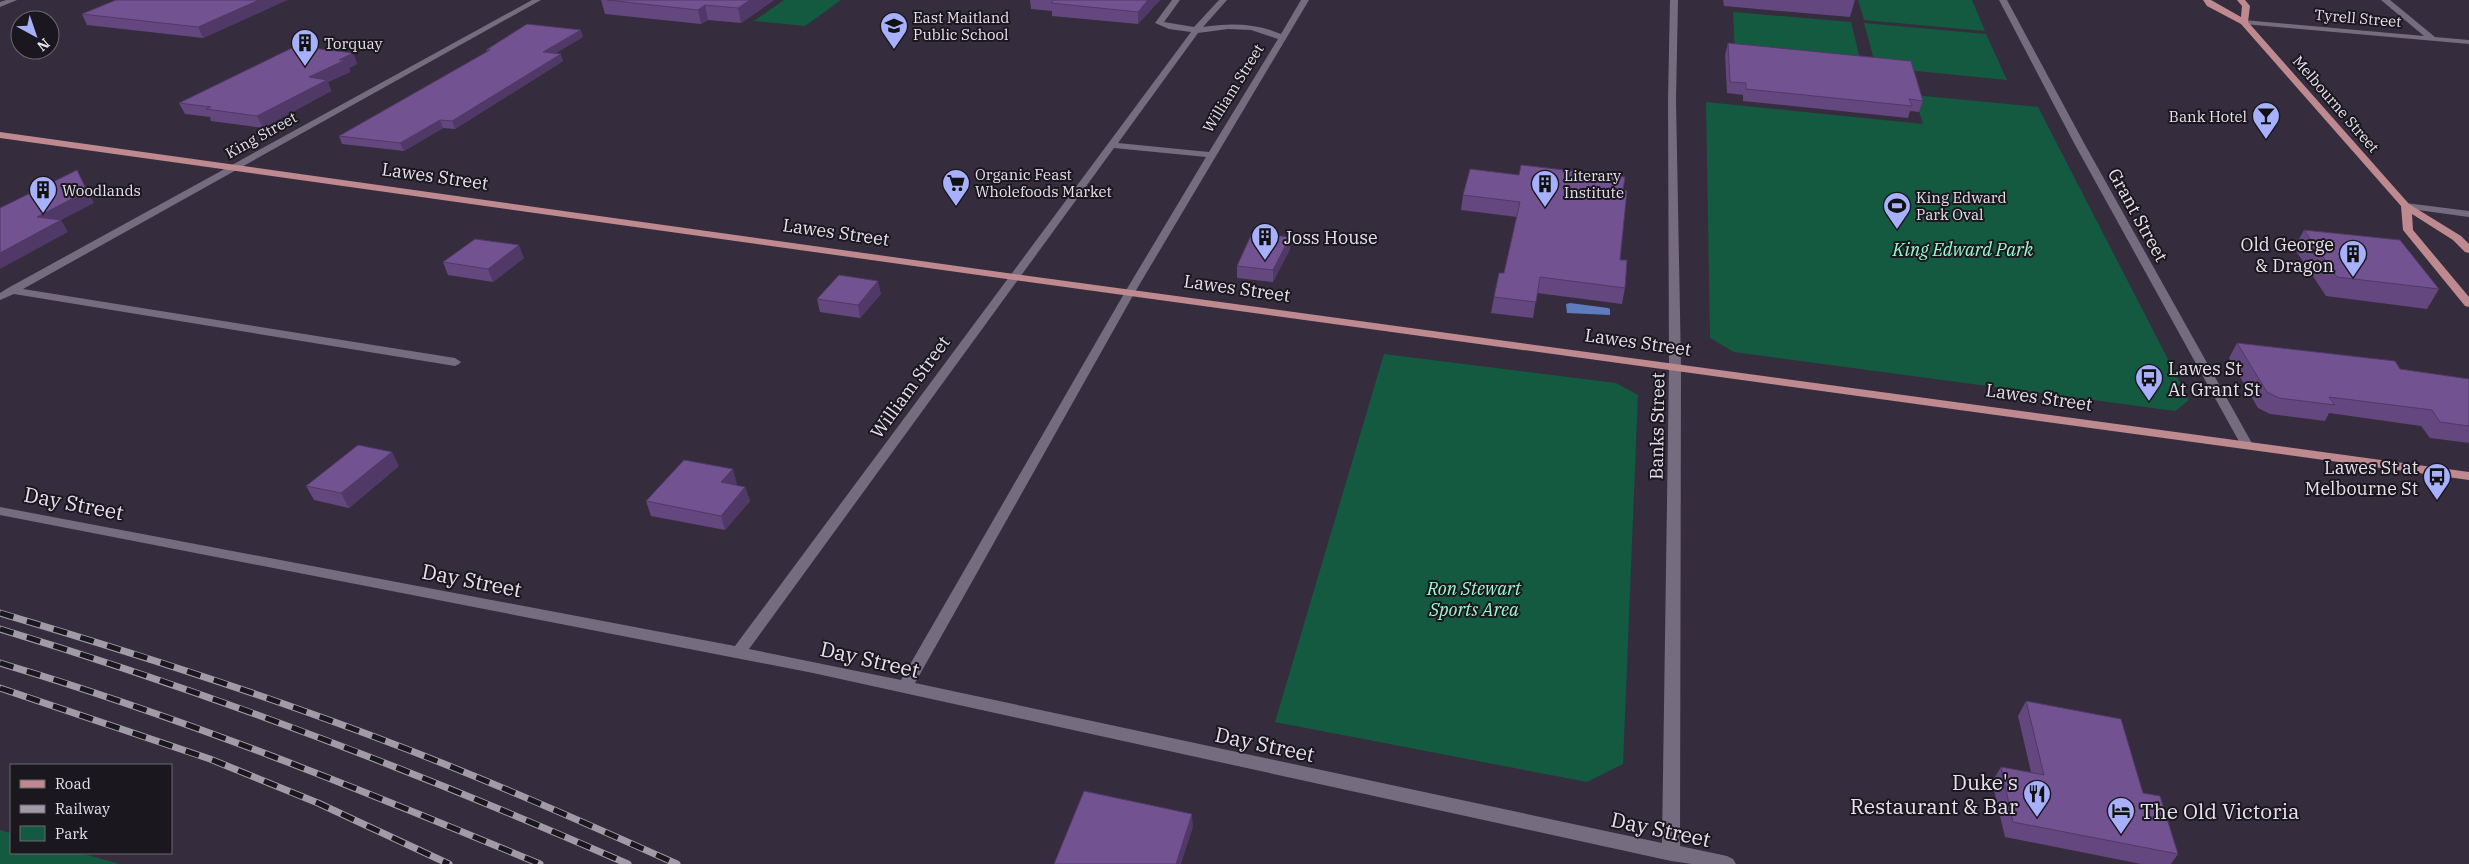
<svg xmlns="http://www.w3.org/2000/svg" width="2469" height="864" font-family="'IBM Plex Serif',serif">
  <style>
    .green { fill: #135a40 }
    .water { fill: #5e7cbd }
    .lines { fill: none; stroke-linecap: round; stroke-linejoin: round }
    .minor { fill: #766c7f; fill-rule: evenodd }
    .major { fill: #bf8990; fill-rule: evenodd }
    .rail-casing { stroke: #a19ba7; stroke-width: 7 }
    .rail { stroke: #1b171e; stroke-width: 5; stroke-dasharray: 14; stroke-linecap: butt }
    .wall { fill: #63477e }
    .shaded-wall { fill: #503966 }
    .building { fill: #735292; stroke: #503966 }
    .labels { text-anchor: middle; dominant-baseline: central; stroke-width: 4; stroke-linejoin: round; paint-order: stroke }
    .far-poi-label { font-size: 15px; fill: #e6e1eb; stroke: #1b171e; text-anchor: start }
    .far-street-label { font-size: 15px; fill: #e6e1eb; stroke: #1b171e }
    .street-label { font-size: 18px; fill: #e6e1eb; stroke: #1b171e }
    .poi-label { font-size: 18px; fill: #e6e1eb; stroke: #1b171e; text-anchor: start }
    .park-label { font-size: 18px; font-style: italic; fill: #9cfbd0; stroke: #1b171e }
    .near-street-label { font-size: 21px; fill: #e6e1eb; stroke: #1b171e }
    .near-poi-label { font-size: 21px; fill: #e6e1eb; stroke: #1b171e; text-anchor: end }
  </style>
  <rect width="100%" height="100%" fill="#352d3d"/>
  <path class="green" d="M 784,0 L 841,0 L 805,26 L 754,21 Z
    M 1858,0 L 1972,0 L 1985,31 L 1864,20 Z
    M 1733,12 L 1851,22 L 1862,67 L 1735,55 Z
    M 1864,23 L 1986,34 L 2007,80 L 1876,67 Z
    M 1914,95 L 2038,107 L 2189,400 L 2175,411 L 1734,352 L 1710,338 L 1706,102 L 1923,124 Z
    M 1384,354 L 1616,383 L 1638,395 L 1623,764 L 1587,782 L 1275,722 Z
    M 0,830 L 11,833 L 11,853 L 80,853 L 120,864 L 0,864 Z"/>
  <path class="water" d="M 1570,303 L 1608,308 L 1610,309 L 1610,315 L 1567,313 L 1566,304 Z"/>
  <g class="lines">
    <path class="minor" d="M 6,0 L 17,0 L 0,7 L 0,2 Z
      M 532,0 L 541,0 L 23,289 L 455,358 L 461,362 L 459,364 L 455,366 L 14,294 L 0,300 L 0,293 L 8,288 Z
      M 1172,0 L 1180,0 L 1164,22 L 1194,27 L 1219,0 L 1227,0 L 1203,27 C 1229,23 1256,23 1281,34 L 1301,0 L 1309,0 L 1135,292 L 915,683 L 1662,843 L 1669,366 L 1668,100 L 1670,0 L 1678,0 L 1676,100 L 1681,366 L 1680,846 L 1727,856 L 1733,859 L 1736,864 L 1692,864 L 1671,861 L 813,673 L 0,515 L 0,507 L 735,646 L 1191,32 L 1169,29 L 1155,23 ZM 1228,29 L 1251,30 L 1278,39 L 1209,152 L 1118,143 L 1198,33 ZM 1114,148 L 1206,157 L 1125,292 L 901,680 L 749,649 Z
      M 1999,0 L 2007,0 L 2084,143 L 2253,445 L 2251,448 L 2247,449 L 2241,445 L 2074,143 Z
      M 2381,0 L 2390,0 L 2435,37 L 2469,40 L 2469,44 L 2244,24 L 2240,22 L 2244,20 L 2424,36 Z
      M 2406,203 L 2469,211 L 2469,217 L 2403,208 L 2403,204 Z"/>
    <path class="major" d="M 2203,0 L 2211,0 L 2241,17 L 2242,6 L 2237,0 L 2245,0 L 2250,6 L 2248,22 L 2409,204 L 2461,236 L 2469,244 L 2469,253 L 2465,252 L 2453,240 L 2412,214 L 2413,230 L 2469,297 L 2469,307 L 2465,306 L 2403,230 L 2401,206 L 2241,24 L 2207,6 Z
      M 0,132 L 1014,274 L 2469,472 L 2469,480 L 1014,280 L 0,138 Z"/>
    <defs>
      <path id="rail" d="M 0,613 C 121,649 241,687 359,731 C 467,771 572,817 677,864
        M 0,629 C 215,694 423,774 628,864
        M 0,663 C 185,718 362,790 540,864
        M 0,688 L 210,759 L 318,803 L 449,864"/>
    </defs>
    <use href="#rail" class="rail-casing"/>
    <use href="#rail" class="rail"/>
  </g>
  <path class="wall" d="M 116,0 L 287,0 L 203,38 L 87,25 L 82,14 Z
    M 601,0 L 774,0 L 741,23 L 708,20 L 701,24 L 605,14 Z
    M 1030,0 L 1160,0 L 1138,24 L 1052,16 L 1052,11 L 1031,9 Z
    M 1723,0 L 1855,0 L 1850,17 L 1724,6 Z
    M 583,37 L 555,53 L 563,61 L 455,129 L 443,128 L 404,151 L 342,144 L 339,136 L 487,52 L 486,50 Z
    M 1728,43 L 1923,101 L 1919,112 L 1910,111 L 1908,118 L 1743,101 L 1743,95 L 1727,93 L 1725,55 Z
    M 353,53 L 357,64 L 349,68 L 350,72 L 328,82 L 331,91 L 263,128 L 211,121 L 210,117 L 185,114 L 179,103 Z
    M 1623,190 L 1620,260 L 1625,288 L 1622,304 L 1537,293 L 1533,318 L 1491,313 L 1494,297 L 1504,273 L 1517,217 L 1461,210 L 1463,195 Z
    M 2304,230 L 2439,289 L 2427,309 L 2326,296 L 2294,248 Z
    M 1290,237 L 1290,249 L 1273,282 L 1237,278 L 1237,266 Z
    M 524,258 L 493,282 L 448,275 L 443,262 Z
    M 881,294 L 860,318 L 820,312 L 817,299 Z
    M 2237,343 L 2400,369 L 2469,379 L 2469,443 L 2430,438 L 2421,426 L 2329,413 L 2325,421 L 2270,414 L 2258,408 L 2229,358 Z
    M 399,466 L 349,508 L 314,500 L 306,486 Z
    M 737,484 L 736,485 L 745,487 L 750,501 L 725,530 L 651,516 L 646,501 Z
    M 2026,701 L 2143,793 L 2178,854 L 2171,864 L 2141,864 L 2005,837 L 1992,782 L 2001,767 L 2031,772 L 2018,716 Z"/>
  <path class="shaded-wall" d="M 259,0 L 287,0 L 203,38 L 198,27 Z
    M 750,0 L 774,0 L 741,23 L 738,8 Z
    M 1148,0 L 1160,0 L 1138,24 L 1138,12 Z
    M 705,5 L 708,20 L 701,24 L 698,10 Z
    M 581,30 L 583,37 L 545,60 L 543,52 Z
    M 353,53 L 357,64 L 349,68 L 350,72 L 328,82 L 331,91 L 263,128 L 257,116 L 309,77 L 339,60 Z
    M 561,54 L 563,61 L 455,129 L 452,121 Z
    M 440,120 L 443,128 L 404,151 L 400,143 Z
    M 77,170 L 94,203 L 44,229 L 37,217 Z
    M 61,220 L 68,232 L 0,269 L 0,253 Z
    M 1290,237 L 1290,249 L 1273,282 L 1273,270 Z
    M 519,245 L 524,258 L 493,282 L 488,269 Z
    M 878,281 L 881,294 L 860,318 L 858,305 Z
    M 392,452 L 399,466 L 349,508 L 341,493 Z
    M 733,469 L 737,484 L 726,497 L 721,482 Z
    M 745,487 L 750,501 L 725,530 L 721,516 Z
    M 1192,814 L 1193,827 L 1181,864 L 1176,864 Z"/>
  <path class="building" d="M 116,0 L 259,0 L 198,27 L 82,14 Z
    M 607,0 L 750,0 L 738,8 L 705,5 L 698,10 Z
    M 1054,0 L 1148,0 L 1138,12 L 1051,3 Z
    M 527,24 L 581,30 L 543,52 L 561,54 L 452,121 L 440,120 L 400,143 L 339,136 L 490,50 L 486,50 Z
    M 1728,43 L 1911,61 L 1923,101 L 1909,99 L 1912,106 L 1746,89 L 1746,83 L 1730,82 Z
    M 296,46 L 353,53 L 339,60 L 345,60 L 309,77 L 327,80 L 257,116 L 206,109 L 211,107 L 179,103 Z
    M 1521,165 L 1625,177 L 1623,190 L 1627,191 L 1620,260 L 1627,260 L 1625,288 L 1540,277 L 1536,302 L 1494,297 L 1499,273 L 1504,273 L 1520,202 L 1463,195 L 1470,169 L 1519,175 Z
    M 77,170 L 87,191 L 37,217 L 61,220 L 0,253 L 0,208 Z
    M 2304,230 L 2400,240 L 2439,289 L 2337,277 Z
    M 1252,233 L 1290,237 L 1273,270 L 1237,266 Z
    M 475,239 L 519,245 L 488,269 L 443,262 Z
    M 839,275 L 878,281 L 858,305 L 817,299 Z
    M 2237,343 L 2395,361 L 2400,369 L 2469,379 L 2469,426 L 2440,422 L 2432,410 L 2329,397 L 2335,405 L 2279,398 L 2267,392 Z
    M 358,445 L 392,452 L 341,493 L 306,486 Z
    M 684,460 L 733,469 L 721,482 L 745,487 L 721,516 L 646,501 Z
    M 2026,701 L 2121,719 L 2143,793 L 2160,796 L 2178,854 L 2013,822 L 2001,767 L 2044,775 Z
    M 1084,791 L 1192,814 L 1176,864 L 1054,864 Z"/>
  <defs>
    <symbol id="school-pin" viewBox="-11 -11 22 30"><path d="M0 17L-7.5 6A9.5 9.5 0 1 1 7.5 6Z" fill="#a7b0fc" stroke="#1b171e"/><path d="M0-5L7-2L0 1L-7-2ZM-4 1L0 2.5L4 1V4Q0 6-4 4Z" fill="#111"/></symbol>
    <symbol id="building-pin" viewBox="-11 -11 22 30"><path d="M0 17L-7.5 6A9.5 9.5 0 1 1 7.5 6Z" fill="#a7b0fc" stroke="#1b171e"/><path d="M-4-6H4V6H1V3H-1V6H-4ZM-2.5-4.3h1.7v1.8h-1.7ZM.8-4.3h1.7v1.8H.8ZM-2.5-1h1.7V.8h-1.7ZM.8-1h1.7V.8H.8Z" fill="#111"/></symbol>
    <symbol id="bar-pin" viewBox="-11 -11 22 30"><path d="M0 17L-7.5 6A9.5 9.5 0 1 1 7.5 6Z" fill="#a7b0fc" stroke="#1b171e"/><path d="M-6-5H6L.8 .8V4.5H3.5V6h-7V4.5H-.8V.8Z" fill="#111"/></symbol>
    <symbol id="supermarket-pin" viewBox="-11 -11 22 30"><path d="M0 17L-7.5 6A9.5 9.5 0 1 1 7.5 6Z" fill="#a7b0fc" stroke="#1b171e"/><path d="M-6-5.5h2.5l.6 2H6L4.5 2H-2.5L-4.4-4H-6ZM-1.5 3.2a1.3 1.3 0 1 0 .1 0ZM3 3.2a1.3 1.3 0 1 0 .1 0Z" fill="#111"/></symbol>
    <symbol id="stadium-pin" viewBox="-11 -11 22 30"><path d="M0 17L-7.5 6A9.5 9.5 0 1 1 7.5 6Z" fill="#a7b0fc" stroke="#1b171e"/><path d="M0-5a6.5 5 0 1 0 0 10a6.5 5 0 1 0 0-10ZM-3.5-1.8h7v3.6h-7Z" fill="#111"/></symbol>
    <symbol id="bus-pin" viewBox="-11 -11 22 30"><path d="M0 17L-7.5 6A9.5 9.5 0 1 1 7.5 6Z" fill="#a7b0fc" stroke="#1b171e"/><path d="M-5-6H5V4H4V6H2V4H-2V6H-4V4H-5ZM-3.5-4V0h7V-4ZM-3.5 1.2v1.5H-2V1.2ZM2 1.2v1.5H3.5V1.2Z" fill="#111"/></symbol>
    <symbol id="restaurant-pin" viewBox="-11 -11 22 30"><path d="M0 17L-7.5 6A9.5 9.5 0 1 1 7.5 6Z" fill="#a7b0fc" stroke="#1b171e"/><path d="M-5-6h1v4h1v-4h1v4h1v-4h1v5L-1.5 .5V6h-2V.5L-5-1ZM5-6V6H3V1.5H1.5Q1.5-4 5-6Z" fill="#111"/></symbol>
    <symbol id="hotel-pin" viewBox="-11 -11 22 30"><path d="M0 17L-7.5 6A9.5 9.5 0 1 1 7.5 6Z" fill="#a7b0fc" stroke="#1b171e"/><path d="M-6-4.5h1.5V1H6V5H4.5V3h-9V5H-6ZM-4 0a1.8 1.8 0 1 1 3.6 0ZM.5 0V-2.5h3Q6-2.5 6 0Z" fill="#111"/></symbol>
  </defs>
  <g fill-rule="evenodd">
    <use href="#school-pin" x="878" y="10" width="32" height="43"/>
    <use href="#building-pin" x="289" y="27" width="32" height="43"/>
    <use href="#bar-pin" x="2250" y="100" width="32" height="43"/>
    <use href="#supermarket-pin" x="940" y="167" width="32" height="43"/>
    <use href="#building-pin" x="1529" y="168" width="32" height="43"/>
    <use href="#building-pin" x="27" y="174" width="32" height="43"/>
    <use href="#stadium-pin" x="1881" y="190" width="32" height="43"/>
    <use href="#building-pin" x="1249" y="221" width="32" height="43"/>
    <use href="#building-pin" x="2337" y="238" width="32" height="43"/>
    <use href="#bus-pin" x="2133" y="362" width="32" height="43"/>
    <use href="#bus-pin" x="2421" y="461" width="32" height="43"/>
    <use href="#restaurant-pin" x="2021" y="778" width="32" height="43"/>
    <use href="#hotel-pin" x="2105" y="795" width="32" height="43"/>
  </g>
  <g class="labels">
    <g class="far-poi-label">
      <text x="913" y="17">East Maitland<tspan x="913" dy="17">Public School</tspan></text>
      <text x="324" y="43">Torquay</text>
      <text x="2247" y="116" text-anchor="end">Bank Hotel</text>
      <text x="975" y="174">Organic Feast<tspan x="975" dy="17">Wholefoods Market</tspan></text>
      <text x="1564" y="175">Literary<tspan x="1564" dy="17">Institute</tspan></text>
      <text x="62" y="190">Woodlands</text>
      <text x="1916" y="197">King Edward<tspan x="1916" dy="17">Park Oval</tspan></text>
    </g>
    <g class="far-street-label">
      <text transform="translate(2358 18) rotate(5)">Tyrell Street</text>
      <text transform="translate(1233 88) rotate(-58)">William Street</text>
      <text transform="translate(2336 104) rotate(49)">Melbourne Street</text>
      <text transform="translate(261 135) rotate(-29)">King Street</text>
    </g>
    <g class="street-label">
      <text transform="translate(435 176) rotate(8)">Lawes Street</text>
      <text transform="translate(2138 215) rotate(61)">Grant Street</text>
      <text transform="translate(836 232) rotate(8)">Lawes Street</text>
      <text transform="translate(1237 288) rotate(8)">Lawes Street</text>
      <text transform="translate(1638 342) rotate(8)">Lawes Street</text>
      <text transform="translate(910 387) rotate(-54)">William Street</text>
      <text transform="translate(2039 397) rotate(8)">Lawes Street</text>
      <text transform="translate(1657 426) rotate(-89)">Banks Street</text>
    </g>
    <g class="poi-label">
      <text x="1284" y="237">Joss House</text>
      <text x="2334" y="244" text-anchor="end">Old George<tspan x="2334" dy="21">&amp; Dragon</tspan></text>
      <text x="2168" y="368">Lawes St<tspan x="2168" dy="21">At Grant St</tspan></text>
      <text x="2418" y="467" text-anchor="end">Lawes St at<tspan x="2418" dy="21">Melbourne St</tspan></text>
    </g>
    <g class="park-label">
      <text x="1963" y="249">King Edward Park</text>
      <text x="1474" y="588">Ron Stewart<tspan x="1474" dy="21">Sports Area</tspan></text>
    </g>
    <g class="near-street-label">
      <text transform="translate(74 503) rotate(11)">Day Street</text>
      <text transform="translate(472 580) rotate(11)">Day Street</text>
      <text transform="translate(870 659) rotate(13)">Day Street</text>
      <text transform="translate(1265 744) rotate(12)">Day Street</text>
      <text transform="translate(1661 829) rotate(12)">Day Street</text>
    </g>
    <g class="near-poi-label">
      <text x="2018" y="782">Duke's<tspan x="2018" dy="24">Restaurant &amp; Bar</tspan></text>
      <text x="2140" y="811" text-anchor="start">The Old Victoria</text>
    </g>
  </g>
  <rect x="10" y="764" width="162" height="90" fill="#1b171e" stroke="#6c6870"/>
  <rect x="20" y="780" width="25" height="8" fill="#bf8990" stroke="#6c6870"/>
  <text x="55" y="789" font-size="15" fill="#e6e1eb">Road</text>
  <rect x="20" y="805" width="25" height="8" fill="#a19ba7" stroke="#6c6870"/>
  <text x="55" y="814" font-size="15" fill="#e6e1eb">Railway</text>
  <rect x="20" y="826" width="25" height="15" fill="#135a40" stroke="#6c6870"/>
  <text x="55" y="839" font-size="15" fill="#e6e1eb">Park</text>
  <g transform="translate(35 35) rotate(140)"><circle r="24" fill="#1b171e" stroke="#6c6870"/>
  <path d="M0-4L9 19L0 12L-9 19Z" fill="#a7b0fc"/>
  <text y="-8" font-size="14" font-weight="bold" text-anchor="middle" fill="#e6e1eb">N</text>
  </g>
</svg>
